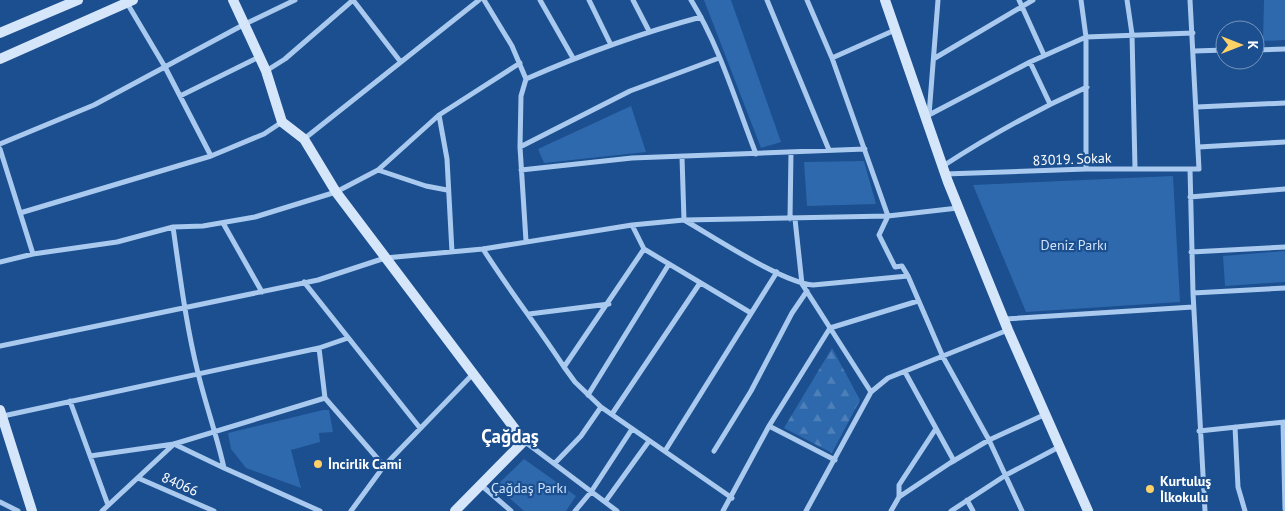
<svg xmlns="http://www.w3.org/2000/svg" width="1285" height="511" font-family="'PT Sans',sans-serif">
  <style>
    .green { fill: #2e69ad }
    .forest { fill: url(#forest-firs) }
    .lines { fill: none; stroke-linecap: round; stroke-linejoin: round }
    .street { stroke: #a9c9ee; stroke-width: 5 }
    .secondary { stroke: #d6e6fa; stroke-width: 10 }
    .poi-dot { fill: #ffd166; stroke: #1b4f8f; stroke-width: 2 }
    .labels { text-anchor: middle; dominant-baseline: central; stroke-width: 4.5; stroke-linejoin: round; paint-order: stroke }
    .street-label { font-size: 14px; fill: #fff; stroke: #1b4f8f }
    .park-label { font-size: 14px; fill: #cfe3fa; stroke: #1b4f8f }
    .poi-label { font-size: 14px; font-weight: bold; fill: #fff; stroke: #1b4f8f; text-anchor: start }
    .district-label { font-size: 19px; font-weight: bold; fill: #fff; stroke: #1b4f8f }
  </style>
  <defs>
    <pattern id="forest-firs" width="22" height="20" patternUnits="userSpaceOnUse" patternTransform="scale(1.25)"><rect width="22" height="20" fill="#2e69ad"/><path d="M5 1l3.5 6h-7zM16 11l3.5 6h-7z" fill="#4d80b9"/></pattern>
  </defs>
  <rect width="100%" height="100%" fill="#1b4f8f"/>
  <path class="green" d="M 704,0 L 731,0 L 781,142 L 761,148 Z
    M 1264,0 L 1285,0 L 1285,40 L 1263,41 Z
    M 631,106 L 646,152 L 544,163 L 538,149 Z
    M 864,161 L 876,204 L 807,206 L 804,162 Z
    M 1173,176 L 1180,302 L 1026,312 L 973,185 Z
    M 1285,251 L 1285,282 L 1225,286 L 1223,256 Z
    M 323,410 L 329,410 L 333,432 L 319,433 L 320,442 L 291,450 L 301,488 L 246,468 L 231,449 L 228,433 Z
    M 524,459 L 576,496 L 566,511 L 524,511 L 496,486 Z"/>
  <path class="forest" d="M 832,348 L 860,400 L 832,453 L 784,428 Z"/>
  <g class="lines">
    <path class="street" d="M 353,0 L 400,61
      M 484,0 L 512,46 L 526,79 L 521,96 L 520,147 L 526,241
      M 540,0 L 573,58
      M 589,0 L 611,45
      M 633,0 L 649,31
      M 691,0 C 720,47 736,103 756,154
      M 767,0 L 829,150
      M 807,0 L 832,58 L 888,216 L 879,235 L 895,267 L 902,266 L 908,276 L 943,357 L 989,440 L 1022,511
      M 1019,0 L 1044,55
      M 1081,0 L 1086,37 L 1086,169
      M 1127,0 L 1132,34 L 1135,168
      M 127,3 L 165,67 L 211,156
      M 1255,50 L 1285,49
      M 1194,51 L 1225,50
      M 832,58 L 895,30
      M 935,58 L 1033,0
      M 1030,62 L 1050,104
      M 266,71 L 285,59 L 353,0
      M 526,79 C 583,54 641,33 701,17
      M 180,96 L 259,57
      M 1197,107 L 1285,103
      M 439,115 L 447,159 L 452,252
      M 929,115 L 938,0
      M 925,117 L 1030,62 L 1086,37 L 1193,33
      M 304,139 L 479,0
      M 0,144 L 94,105 L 243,25 L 295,0
      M 520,147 L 630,91 L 719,58
      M 1199,147 L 1285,142
      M 0,149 L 33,254
      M 682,157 L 684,220 C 714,237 783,283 813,285 L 908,276
      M 943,166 C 989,136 1036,110 1087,87
      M 1190,169 L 1193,293 L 1205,511
      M 378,170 L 426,186 L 447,190
      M 521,170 L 632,158 L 865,149
      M 945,174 L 1086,169 L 1199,169 L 1190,0
      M 1190,197 L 1285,189
      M 20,213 L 211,156 L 264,134 L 282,122
      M 790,219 L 791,152
      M 795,219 L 802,284 L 871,392
      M 223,223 L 262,292
      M 632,225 L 644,249 L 751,313
      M 173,227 C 180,276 186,325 198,373 C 206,406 217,436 224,468 L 320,511
      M 483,249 C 509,290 538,327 564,367 L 644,249
      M 1191,252 L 1285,247
      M 0,262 L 33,254 L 117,242 L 173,227 L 203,226 L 255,217 L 336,192 L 378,170 L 439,115 L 520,63
      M 304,282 L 420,428
      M 1193,293 L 1285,288
      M 529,314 L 609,304
      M 1005,319 L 1193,307
      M 0,346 L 318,280 L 385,258 L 483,249 L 632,225 L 684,220 L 888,216 L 958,208
      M 319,348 L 325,398 L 384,466
      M 564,367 L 575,382 L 601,407 L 732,498
      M 905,372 L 954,461
      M 588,395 L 669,264
      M 70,401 L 108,505
      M 612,414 L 700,283
      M 3,416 L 319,348 L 348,338
      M 1283,423 L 1285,509
      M 769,426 L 835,460
      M 1235,427 L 1238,487 L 1245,511
      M 1199,431 L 1285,422
      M 524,441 L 617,511
      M 174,444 L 224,468
      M 665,451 L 777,272
      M 714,451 L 751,391 L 792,313 L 807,291
      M 90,456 L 174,444 L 325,398
      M 555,463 L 581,436 L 601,407
      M 138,478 L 214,511
      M 481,485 L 511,511
      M 899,497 L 899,485 L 935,430
      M 967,500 L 973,511
      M 0,502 L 18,511
      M 605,502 L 649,441
      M 102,511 L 174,444
      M 351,511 L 384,466 L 472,375
      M 575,511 L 591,492 L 632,429
      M 723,511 L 769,426 L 830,328 L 918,301
      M 806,511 L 871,392 L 888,378 L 1008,330
      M 891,511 L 899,497 L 950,463 L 989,440 L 1046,414
      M 951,511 L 1006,475 L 1059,447"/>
    <path class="secondary" d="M 233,0 L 266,71 L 282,122 L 304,139 L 336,192 L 524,441 L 455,511
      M 885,0 L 948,182 L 1008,330 L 1088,511
      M 0,33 L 78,0
      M 0,59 L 133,0
      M 0,410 L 32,511"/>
  </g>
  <g class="poi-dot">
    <circle cx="318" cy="464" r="5"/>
    <circle cx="1150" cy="489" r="5"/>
  </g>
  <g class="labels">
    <g class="street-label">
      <text transform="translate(1072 159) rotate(-2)">83019. Sokak</text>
      <text transform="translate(180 484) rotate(24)">84066</text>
    </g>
    <g class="park-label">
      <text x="1074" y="245">Deniz Parkı</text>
      <text x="529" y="488">Çağdaş Parkı</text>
    </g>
    <g class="poi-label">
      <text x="328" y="464">İncirlik Cami</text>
      <text x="1160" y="481">Kurtuluş<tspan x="1160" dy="16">İlkokulu</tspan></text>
    </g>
    <g class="district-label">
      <text x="510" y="436">Çağdaş</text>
    </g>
  </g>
  <g transform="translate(1240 45) rotate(90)"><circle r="24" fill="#1b4f8f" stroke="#7695bc"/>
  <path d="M0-4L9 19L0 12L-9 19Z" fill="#ffd166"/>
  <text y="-8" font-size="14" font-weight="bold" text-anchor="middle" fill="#ffffff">K</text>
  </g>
</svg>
